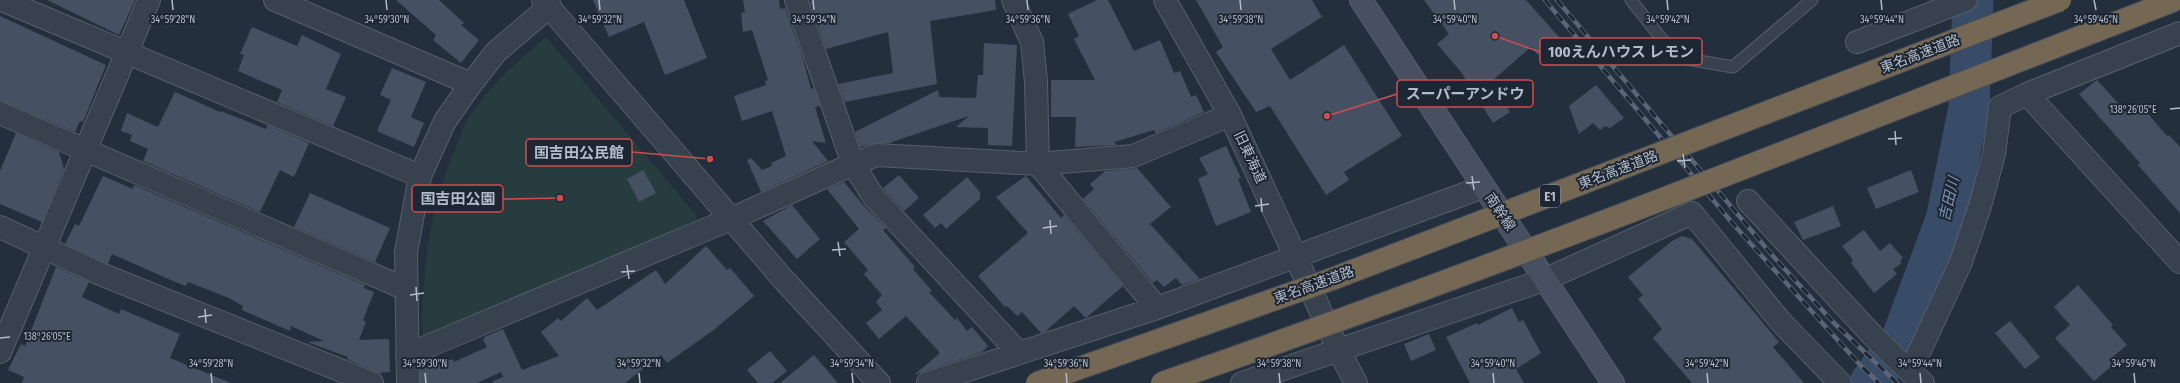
<svg xmlns="http://www.w3.org/2000/svg" width="2180" height="383" font-family="'Fira Sans Condensed','Noto Sans JP',sans-serif">
  <style>
    .green { fill: #263c3f }
    .lines { fill: none; stroke-linecap: round; stroke-linejoin: round }
    .river { stroke: #394c67; stroke-width: 41 }
    .building { fill: #455162 }
    .service-casing { stroke: #565f6c; stroke-width: 13 }
    .minor-casing { stroke: #565f6c; stroke-width: 24 }
    .tertiary-casing { stroke: #565f6c; stroke-width: 24 }
    .secondary-casing { stroke: #565f6c; stroke-width: 24 }
    .service { stroke: #38414e; stroke-width: 11 }
    .minor { stroke: #38414e; stroke-width: 22 }
    .tertiary { stroke: #38414e; stroke-width: 22 }
    .secondary { stroke: #465061; stroke-width: 22 }
    .rail-casing { stroke: #5a6575; stroke-width: 4.5 }
    .rail { stroke: #1d2633; stroke-width: 3; stroke-dasharray: 9; stroke-linecap: butt }
    .motorway-bridge-casing { stroke: #434c59; stroke-width: 24; stroke-linecap: butt }
    .motorway-bridge { stroke: #746855; stroke-width: 22 }
    .ticks { fill: none; stroke: #b4bcc9; stroke-width: 1.5 }
    .labels { text-anchor: middle; dominant-baseline: central; stroke-width: 4; stroke-linejoin: round; paint-order: stroke }
    .shield { fill: #1d2633; stroke: #878f9c; stroke-width: 1 }
    .shield-label { font-size: 13px; font-weight: bold; fill: #b4bcc9 }
    .street-label { font-size: 14px; fill: #b4bcc9; stroke: #1d2633 }
    .water-label { font-size: 15px; font-style: italic; fill: #7c92b1; stroke: #1d2633 }
    .ticks-label { font-size: 10px; text-anchor: middle; fill: #b4bcc9; stroke: #1d2633; stroke-width: 4; stroke-linejoin: round; paint-order: stroke }
    .leader { fill: none; stroke: #ce4d50; stroke-width: 1.5 }
    .callout-dot { fill: #ce4d50; stroke: #1d2633; stroke-width: 1.5 }
    .callout { fill: #1d2633; stroke: #ce4d50; stroke-width: 1.5 }
    .callout-label { font-size: 15px; text-anchor: middle; font-weight: bold; fill: #b4bcc9 }
  </style>
  <rect width="100%" height="100%" fill="#242f3e"/>
  <path class="green" d="M 546,37 L 697,216 L 695,225 L 423,337 C 421,274 429,210 454,152 C 458,142 461,130 467,121 C 489,87 515,63 546,37 Z"/>
  <g class="lines">
    <path class="river" d="M 1870,383 L 1902,338 L 1946,220 L 1969,108 L 1973,0"/>
  </g>
  <path class="building" d="M 47,0 L 135,0 L 119,35 Z
    M 396,0 L 439,0 L 464,23 L 461,25 L 479,40 L 461,63 L 433,40 L 436,35 Z
    M 593,0 L 684,0 L 707,58 L 665,75 L 644,22 L 609,37 Z
    M 743,0 L 779,0 L 780,9 L 785,8 L 802,55 L 811,89 L 814,88 L 820,106 L 815,107 L 826,143 L 812,141 L 828,161 L 761,192 L 747,160 L 751,158 L 762,170 L 772,166 L 771,163 L 786,156 L 772,111 L 742,121 L 734,96 L 766,85 L 765,81 L 768,80 L 752,30 L 743,32 L 741,13 L 745,12 Z
    M 814,0 L 995,0 L 996,10 L 930,21 L 937,84 L 845,102 L 838,84 L 893,73 L 888,32 L 826,49 L 810,1 Z
    M 1097,0 L 1108,0 L 1134,51 L 1160,40 L 1174,73 L 1180,71 L 1191,97 L 1196,95 L 1204,112 L 1156,133 L 1154,130 L 1114,142 L 1117,145 L 1075,147 L 1076,117 L 1051,117 L 1051,80 L 1095,80 L 1074,39 L 1079,36 L 1068,14 Z
    M 1196,0 L 1312,0 L 1322,17 L 1271,49 L 1290,80 L 1344,45 L 1402,136 L 1344,172 L 1349,180 L 1326,195 L 1270,106 L 1256,112 L 1216,52 L 1223,47 Z
    M 1424,0 L 1526,0 L 1559,37 L 1538,55 L 1531,47 L 1492,81 L 1510,112 L 1493,123 L 1461,72 L 1437,44 L 1449,34 Z
    M 0,16 L 106,65 L 83,122 L 80,121 L 75,132 L 0,100 Z
    M 252,27 L 297,46 L 302,35 L 341,54 L 326,89 L 346,97 L 333,126 L 277,102 L 282,90 L 238,71 L 244,55 L 240,54 Z
    M 984,43 L 1017,45 L 1012,146 L 988,145 L 988,128 L 956,127 L 969,116 L 889,143 L 877,143 L 860,147 L 855,132 L 938,90 L 939,97 L 976,98 L 978,75 L 983,75 Z
    M 392,68 L 426,82 L 411,117 L 424,123 L 414,147 L 377,131 L 391,100 L 380,95 Z
    M 2097,80 L 2126,112 L 2138,102 L 2167,136 L 2169,135 L 2180,147 L 2180,213 L 2138,165 L 2140,163 L 2079,94 Z
    M 1596,85 L 1624,118 L 1610,128 L 1605,126 L 1600,130 L 1593,123 L 1579,134 L 1569,106 Z
    M 175,92 L 220,112 L 221,111 L 266,129 L 267,125 L 309,143 L 294,177 L 280,170 L 260,212 L 143,161 L 148,149 L 130,141 L 132,135 L 121,131 L 127,113 L 158,127 Z
    M 16,133 L 59,152 L 64,169 L 42,222 L 0,204 L 0,171 Z
    M 1226,146 L 1241,178 L 1238,179 L 1251,212 L 1216,226 L 1198,179 L 1208,174 L 1199,158 Z
    M 1137,168 L 1171,207 L 1150,224 L 1200,279 L 1182,285 L 1176,278 L 1164,287 L 1157,280 L 1153,283 L 1083,199 L 1094,189 L 1090,184 L 1105,171 Z
    M 643,170 L 656,193 L 639,202 L 627,179 Z
    M 1911,170 L 1919,192 L 1876,209 L 1867,188 Z
    M 899,175 L 919,198 L 904,211 L 883,188 Z
    M 103,176 L 133,189 L 134,185 L 365,285 L 364,288 L 374,292 L 363,320 L 366,322 L 359,340 L 389,339 L 390,372 L 379,373 L 347,359 L 348,357 L 307,342 L 324,341 L 291,326 L 290,331 L 242,310 L 243,306 L 229,298 L 188,282 L 186,286 L 173,281 L 112,254 L 108,264 L 65,244 L 75,224 L 79,226 Z
    M 1026,176 L 1061,218 L 1064,215 L 1123,286 L 1086,318 L 1074,306 L 1045,332 L 1041,333 L 1022,312 L 1017,316 L 1007,306 L 1005,307 L 978,276 L 1028,233 L 996,197 Z
    M 967,177 L 980,192 L 980,199 L 946,229 L 941,223 L 935,228 L 923,215 Z
    M 844,182 L 863,205 L 886,228 L 883,230 L 915,267 L 913,269 L 932,291 L 929,292 L 955,320 L 957,318 L 967,331 L 972,327 L 988,346 L 982,352 L 914,375 L 940,353 L 906,316 L 879,339 L 866,323 L 882,310 L 876,302 L 882,295 L 864,274 L 868,270 L 844,242 L 859,229 L 827,189 Z
    M 310,193 L 390,228 L 375,262 L 294,227 Z
    M 792,205 L 820,239 L 797,259 L 763,221 Z
    M 1833,206 L 1841,226 L 1803,240 L 1794,222 Z
    M 1864,230 L 1880,251 L 1890,243 L 1903,258 L 1900,261 L 1902,263 L 1893,269 L 1897,274 L 1874,293 L 1851,263 L 1853,260 L 1842,246 Z
    M 1682,236 L 1692,239 L 1759,318 L 1779,342 L 1773,347 L 1804,383 L 1692,383 L 1653,338 L 1662,329 L 1638,299 L 1643,295 L 1628,277 L 1672,241 Z
    M 706,246 L 727,270 L 730,268 L 754,296 L 715,329 L 667,363 L 661,355 L 625,383 L 493,383 L 493,381 L 503,377 L 501,372 L 477,383 L 420,383 L 420,370 L 452,359 L 454,362 L 487,347 L 483,340 L 485,337 L 503,329 L 522,370 L 559,356 L 541,332 L 558,318 L 561,321 L 587,298 L 597,310 L 656,270 L 665,284 Z
    M 56,267 L 89,282 L 82,297 L 119,314 L 121,309 L 180,334 L 170,358 L 231,383 L 22,383 L 24,377 L 8,370 L 21,344 L 25,346 Z
    M 2078,285 L 2113,325 L 2111,327 L 2127,345 L 2109,360 L 2113,365 L 2094,381 L 2055,338 L 2070,325 L 2054,307 Z
    M 1512,308 L 1519,322 L 1523,320 L 1541,353 L 1516,369 L 1524,383 L 1470,383 L 1446,337 L 1477,323 L 1478,325 Z
    M 2010,321 L 2040,357 L 2025,369 L 1995,333 Z
    M 1429,334 L 1436,350 L 1411,361 L 1404,344 Z
    M 770,351 L 787,371 L 772,383 L 758,383 L 747,370 Z
    M 814,355 L 838,383 L 780,383 Z"/>
  <g class="lines">
    <defs>
      <path id="service" d="M 1631,0 L 1676,57 L 1733,67 L 1812,0"/>
      <path id="minor" d="M 2,0 L 420,176
        M 275,0 L 471,84
        M 796,0 L 853,164 L 873,196 L 1019,353
        M 1013,0 L 1032,42 L 1036,82 L 1038,164 L 1157,308
        M 1165,0 L 1230,115 L 1339,351 L 1356,383
        M 1857,42 L 1966,0
        M 2027,94 L 2180,262
        M 0,113 L 406,289
        M 1748,201 L 1873,336 L 1910,372
        M 0,227 L 103,275 L 372,383
        M 0,352 L 149,0
        M 407,355 L 731,219 L 853,164 L 877,155 L 1038,164 L 1133,156 L 1230,115
        M 408,383 L 406,252 L 420,176 L 445,121 L 471,84 L 496,52 L 550,6
        M 928,383 L 1157,308 L 1483,187
        M 1242,383 L 1544,280 L 1692,213 L 1781,322 L 1840,383
        M 1923,383 L 1910,372 L 1961,262 L 1980,206 L 1994,154 L 2000,107 L 2027,94 L 2180,33"/>
      <path id="tertiary" d="M 543,0 L 783,279 L 879,383"/>
      <path id="secondary" d="M 1361,0 L 1613,383"/>
    </defs>
    <use href="#service" class="service-casing"/>
    <use href="#minor" class="minor-casing"/>
    <use href="#tertiary" class="tertiary-casing"/>
    <use href="#secondary" class="secondary-casing"/>
    <use href="#service" class="service"/>
    <use href="#minor" class="minor"/>
    <use href="#tertiary" class="tertiary"/>
    <use href="#secondary" class="secondary"/>
    <defs>
      <path id="rail" d="M 1545,0 L 1734,225 L 1861,366 L 1879,383
        M 1557,0 L 1772,255 L 1834,323 L 1897,383"/>
    </defs>
    <use href="#rail" class="rail-casing"/>
    <use href="#rail" class="rail"/>
    <defs>
      <path id="motorway-bridge" d="M 1037,383 L 1332,279 L 2060,0
        M 1162,383 C 1503,265 1838,131 2175,0"/>
    </defs>
    <use href="#motorway-bridge" class="motorway-bridge-casing"/>
    <use href="#motorway-bridge" class="motorway-bridge"/>
  </g>
  <path class="ticks" d="M 172,0 L 173,10M 386,0 L 387,10M 599,0 L 600,10M 813,0 L 814,10M 1027,0 L 1028,10M 1240,0 L 1241,10M 1454,0 L 1455,10M 1667,0 L 1668,10M 1881,0 L 1882,10M 2094,0 L 2096,10M 2170,109 L 2180,108M 1895,131 L 1896,145M 1888,139 L 1902,138M 1683,154 L 1685,168M 1677,161 L 1691,160M 1472,176 L 1474,190M 1466,183 L 1480,182M 1261,198 L 1262,212M 1255,206 L 1269,204M 1050,220 L 1051,234M 1043,228 L 1057,226M 838,242 L 840,256M 832,250 L 846,249M 627,265 L 629,279M 621,272 L 635,271M 416,287 L 417,301M 410,295 L 424,293M 205,309 L 206,323M 198,317 L 212,315M 0,338 L 10,337M 211,373 L 212,383M 425,373 L 426,383M 639,373 L 640,383M 852,373 L 853,383M 1066,373 L 1067,383M 1279,373 L 1280,383M 1493,373 L 1494,383M 1707,373 L 1708,383M 1920,373 L 1921,383M 2134,373 L 2135,383"/>
  <g class="labels">
    <rect class="shield" x="1540" y="185" width="20" height="22" rx="3"/>
    <g class="shield-label">
      <text x="1550" y="196">E1</text>
    </g>
    <g class="street-label">
      <text transform="translate(1920 54) rotate(-21)">東名高速道路</text>
      <text transform="translate(1250 157) rotate(65)">旧東海道</text>
      <text transform="translate(1618 170) rotate(-21)">東名高速道路</text>
      <text transform="translate(1500 212) rotate(56)">南幹線</text>
      <text transform="translate(1314 285) rotate(-20)">東名高速道路</text>
    </g>
    <g class="water-label">
      <text transform="translate(1949 199) rotate(-77)">吉田川</text>
    </g>
  </g>
  <g class="ticks-label">
    <text x="173" y="23">34°59'28"N</text>
    <text x="387" y="23">34°59'30"N</text>
    <text x="600" y="23">34°59'32"N</text>
    <text x="814" y="23">34°59'34"N</text>
    <text x="1028" y="23">34°59'36"N</text>
    <text x="1241" y="23">34°59'38"N</text>
    <text x="1455" y="23">34°59'40"N</text>
    <text x="1668" y="23">34°59'42"N</text>
    <text x="1882" y="23">34°59'44"N</text>
    <text x="2096" y="23">34°59'46"N</text>
    <text x="2133" y="113">138°26'05"E</text>
    <text x="47" y="340">138°26'05"E</text>
    <text x="211" y="367">34°59'28"N</text>
    <text x="425" y="367">34°59'30"N</text>
    <text x="639" y="367">34°59'32"N</text>
    <text x="852" y="367">34°59'34"N</text>
    <text x="1066" y="367">34°59'36"N</text>
    <text x="1279" y="367">34°59'38"N</text>
    <text x="1493" y="367">34°59'40"N</text>
    <text x="1707" y="367">34°59'42"N</text>
    <text x="1920" y="367">34°59'44"N</text>
    <text x="2134" y="367">34°59'46"N</text>
  </g>
  <path class="leader" d="M1495 36L1540 52M1327 116L1397 94M710 159L632 152M560 198L503 199"/>
  <g class="callout-dot">
    <circle cx="1495" cy="36" r="4"/>
    <circle cx="1327" cy="116" r="4"/>
    <circle cx="710" cy="159" r="4"/>
    <circle cx="560" cy="198" r="4"/>
  </g>
  <g class="callout">
    <rect x="1540" y="38" width="162" height="27" rx="4"/>
    <rect x="1397" y="80" width="136" height="27" rx="4"/>
    <rect x="526" y="139" width="106" height="27" rx="4"/>
    <rect x="412" y="185" width="91" height="27" rx="4"/>
  </g>
  <g class="callout-label">
    <text x="1621" y="57">100えんハウス レモン</text>
    <text x="1465" y="99">スーパーアンドウ</text>
    <text x="579" y="158">国吉田公民館</text>
    <text x="458" y="204">国吉田公園</text>
  </g>
</svg>
